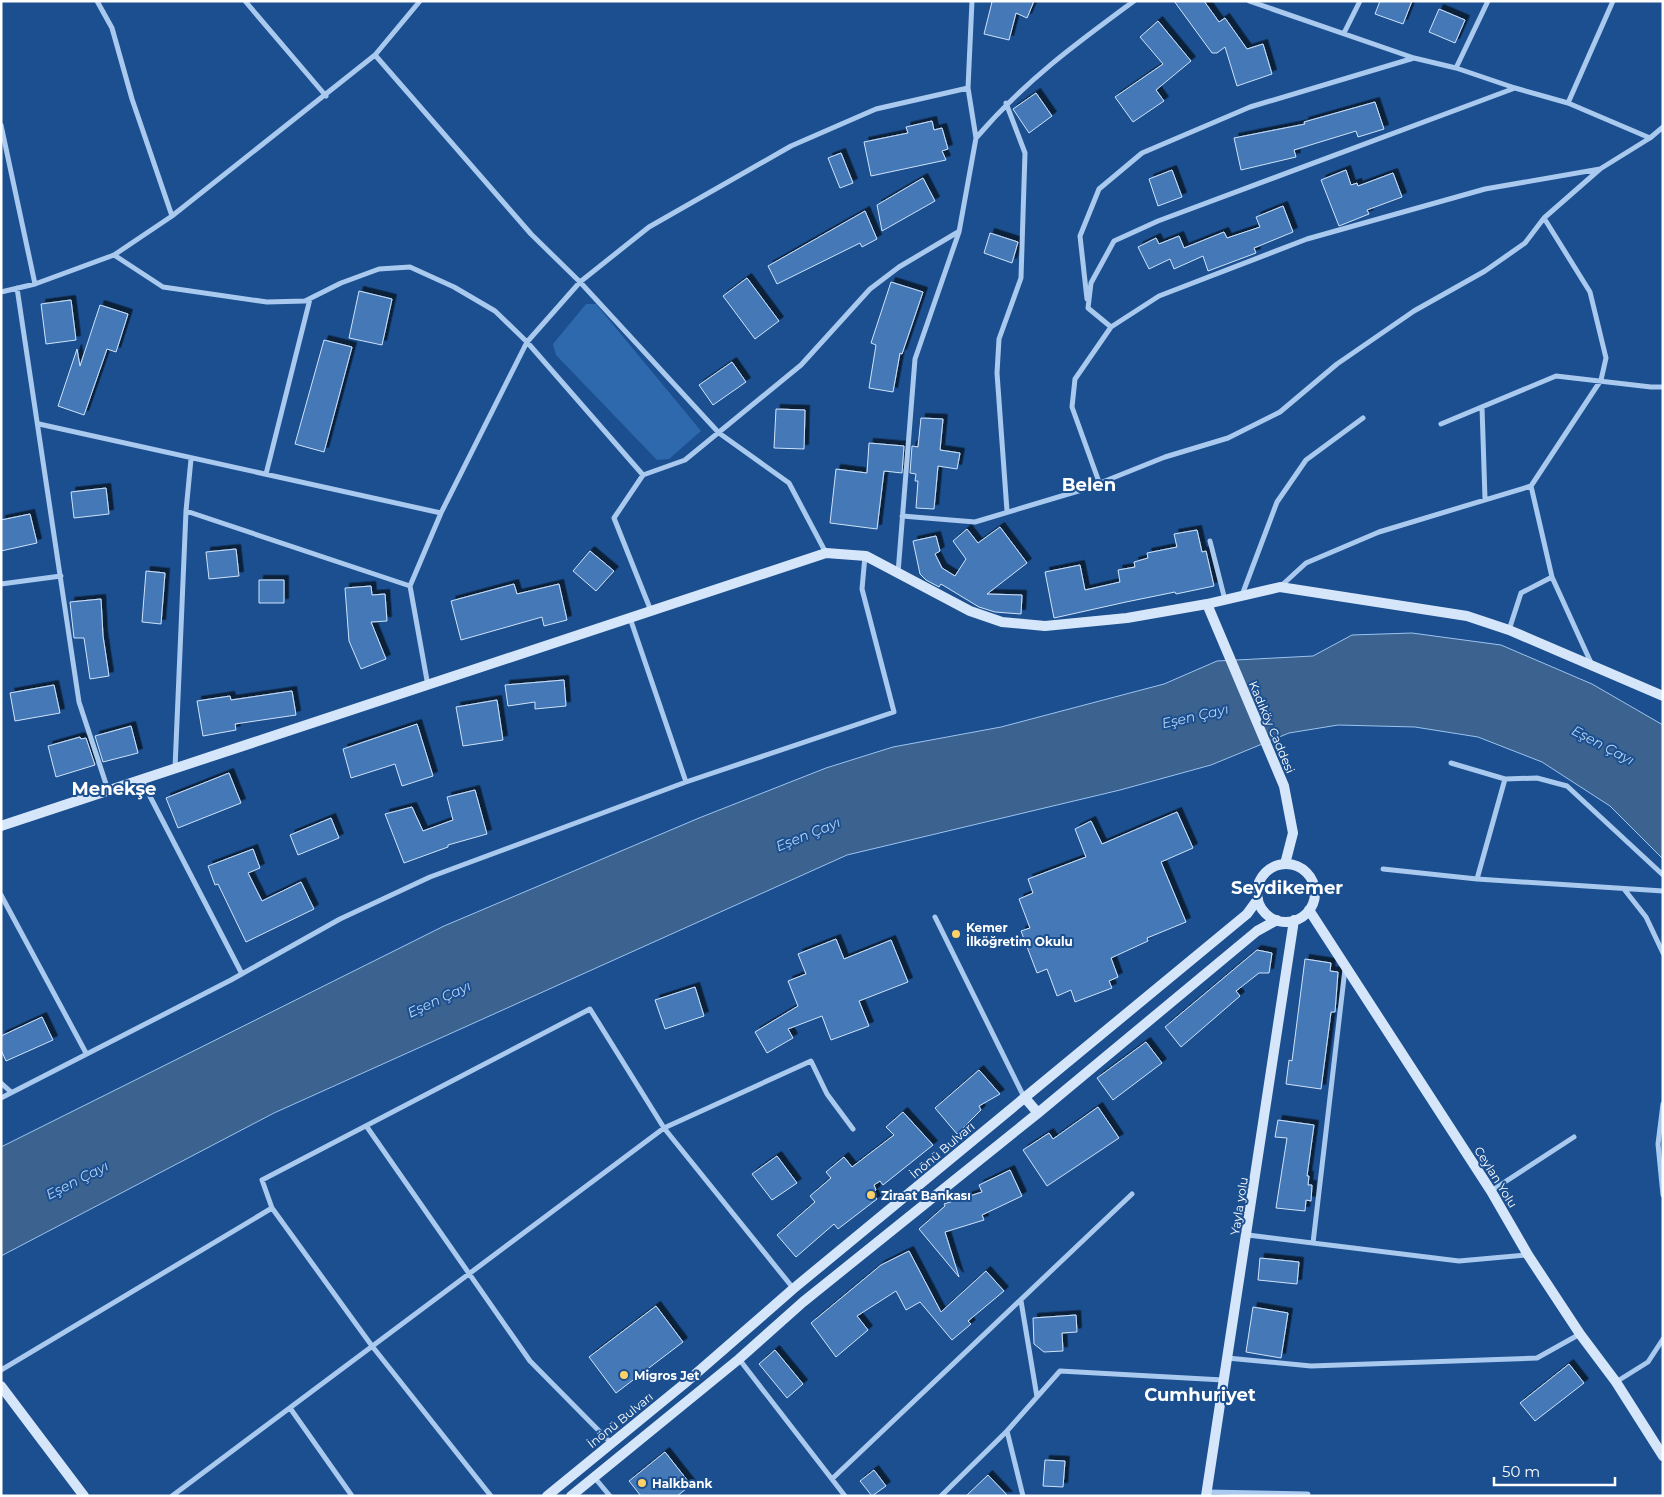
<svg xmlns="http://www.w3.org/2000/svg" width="1664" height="1497" font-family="Montserrat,sans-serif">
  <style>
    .green { fill: #2e69ad }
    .water { fill: #3c6290; stroke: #9cc4f0 }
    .building { fill: #4478b7; stroke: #cfe3fa; filter: url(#shadow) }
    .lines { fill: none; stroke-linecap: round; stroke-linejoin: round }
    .street { stroke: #a9c9ee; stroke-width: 5 }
    .secondary { stroke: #d6e6fa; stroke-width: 10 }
    .poi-dot { fill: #ffd166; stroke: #1b4f8f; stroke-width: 2 }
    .labels { text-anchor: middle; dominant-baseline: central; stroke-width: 4; stroke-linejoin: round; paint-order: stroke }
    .street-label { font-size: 12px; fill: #fff; stroke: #1b4f8f }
    .poi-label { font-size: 12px; font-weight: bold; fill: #fff; stroke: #1b4f8f; text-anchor: start }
    .water-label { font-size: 14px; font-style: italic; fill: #b5d3f5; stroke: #1b4f8f }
    .district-label { font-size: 18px; font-weight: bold; fill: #fff; stroke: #1b4f8f }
  </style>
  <defs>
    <filter id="shadow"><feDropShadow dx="4.5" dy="-4.5" stdDeviation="0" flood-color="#0009"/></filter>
  </defs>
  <rect width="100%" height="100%" fill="#1b4f8f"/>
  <path class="green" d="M 586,304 L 596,304 L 701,431 L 669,459 L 657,460 L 556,355 L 553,344 Z"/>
  <path class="water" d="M 1412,633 L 1501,645 L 1592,684 L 1663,725 L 1663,859 L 1610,806 L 1542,762 L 1478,737 L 1415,727 L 1338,725 L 1289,733 L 1211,765 L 1120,790 L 847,855 L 274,1113 L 1,1256 L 1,1147 L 444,926 L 699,818 L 826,768 L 893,747 L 1001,727 L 1164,684 L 1217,661 L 1313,656 L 1352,635 Z"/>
  <path class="building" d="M 989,1 L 1034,1 L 1027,18 L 1016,13 L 1009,40 L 984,34 L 992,2 Z
    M 1174,1 L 1204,1 L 1219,22 L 1225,18 L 1247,49 L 1263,44 L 1272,74 L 1237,86 L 1225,47 L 1217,53 L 1212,53 Z
    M 1380,1 L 1412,1 L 1403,24 L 1375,14 Z
    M 1439,9 L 1465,20 L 1455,43 L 1429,32 Z
    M 1158,21 L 1191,61 L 1156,90 L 1164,101 L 1133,122 L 1115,97 L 1163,64 L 1140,37 Z
    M 1036,93 L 1052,116 L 1029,133 L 1013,109 Z
    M 1375,102 L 1384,129 L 1358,137 L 1356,131 L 1294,150 L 1296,157 L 1241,170 L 1234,138 L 1305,124 L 1304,122 Z
    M 932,121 L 934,130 L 942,128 L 948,149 L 942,151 L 946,160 L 871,176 L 864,142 L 908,133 L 906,127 Z
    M 841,153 L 853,183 L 840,188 L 828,158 Z
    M 1172,170 L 1182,197 L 1158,206 L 1149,179 Z
    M 1346,170 L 1351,185 L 1357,183 L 1358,186 L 1393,173 L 1402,197 L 1367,210 L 1369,214 L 1339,226 L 1321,180 Z
    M 923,178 L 935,201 L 882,231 L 877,205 Z
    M 1283,206 L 1293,232 L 1254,248 L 1256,253 L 1208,271 L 1203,256 L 1174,269 L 1170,259 L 1149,269 L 1138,247 L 1156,238 L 1159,244 L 1179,236 L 1184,248 L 1224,232 L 1227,238 L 1260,227 L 1256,217 Z
    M 865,211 L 877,239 L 862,247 L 860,243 L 777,284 L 768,266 Z
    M 990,233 L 1018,242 L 1012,263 L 984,253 Z
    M 747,278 L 779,321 L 755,339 L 723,296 Z
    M 891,282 L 923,292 L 902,354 L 900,353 L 893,392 L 869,388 L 876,345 L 871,343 Z
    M 359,291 L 392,299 L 382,345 L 349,338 Z
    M 71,300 L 76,340 L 46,344 L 41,304 Z
    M 100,305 L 128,314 L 116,352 L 107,349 L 84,415 L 58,406 L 77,349 L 80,366 Z
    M 324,340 L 352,347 L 324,452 L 295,444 Z
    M 732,362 L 746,382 L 713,405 L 699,385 Z
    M 776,409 L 805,410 L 804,449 L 774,448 Z
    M 921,418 L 943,419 L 940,450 L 960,453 L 957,469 L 938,466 L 934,509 L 916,508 L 918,481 L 915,481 L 916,474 L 910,473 L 912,446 L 918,447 Z
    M 869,443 L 904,446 L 902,473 L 884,471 L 877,529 L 830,523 L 836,469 L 867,473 Z
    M 106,488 L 109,514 L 74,518 L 71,492 Z
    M 30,514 L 37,543 L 1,551 L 1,520 Z
    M 1000,527 L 1027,563 L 987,594 L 1022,595 L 1021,614 L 995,612 L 979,607 L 941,584 L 939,587 L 926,580 L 920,574 L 913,541 L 936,536 L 940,551 L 935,554 L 942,568 L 955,576 L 966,559 L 953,541 L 967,529 L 978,543 Z
    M 1197,530 L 1202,552 L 1206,551 L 1214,586 L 1176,594 L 1175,592 L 1126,602 L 1054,618 L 1045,572 L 1080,565 L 1085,590 L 1120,582 L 1118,570 L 1135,567 L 1134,562 L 1148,558 L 1147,553 L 1177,547 L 1174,534 Z
    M 236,549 L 239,576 L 209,579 L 206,552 Z
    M 590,551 L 614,571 L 596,591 L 573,571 Z
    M 146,571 L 165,573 L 161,624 L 142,622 Z
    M 259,580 L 284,580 L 284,603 L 259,603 Z
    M 514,584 L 517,594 L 559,584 L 567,620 L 544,626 L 542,617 L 461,640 L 451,601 Z
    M 371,586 L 372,595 L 385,594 L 387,621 L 371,622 L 386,659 L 361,669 L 349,641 L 345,588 Z
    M 101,599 L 103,636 L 109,676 L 90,679 L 84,638 L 74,638 L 70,602 Z
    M 564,680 L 566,706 L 535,709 L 535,702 L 508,706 L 505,685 Z
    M 54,685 L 60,713 L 15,721 L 10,693 Z
    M 292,691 L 296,715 L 235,724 L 236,730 L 203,736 L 197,701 L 230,696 L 231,700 Z
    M 497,700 L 503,740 L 463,746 L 456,707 Z
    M 417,724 L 433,776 L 402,786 L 395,764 L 351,778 L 343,749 Z
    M 131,726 L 138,753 L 103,762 L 95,736 Z
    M 80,737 L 81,739 L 86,738 L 95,765 L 56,777 L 48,746 Z
    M 229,773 L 241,803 L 178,828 L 166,798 Z
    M 475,790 L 487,834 L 448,845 L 448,847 L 404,863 L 385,814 L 412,807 L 423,831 L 453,820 L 447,797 Z
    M 1177,812 L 1193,848 L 1161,862 L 1186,922 L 1147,938 L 1148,941 L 1111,958 L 1118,977 L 1109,981 L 1112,988 L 1075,1002 L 1071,990 L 1057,996 L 1047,969 L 1037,973 L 1021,931 L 1030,928 L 1019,899 L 1033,893 L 1028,879 L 1086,857 L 1075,829 L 1091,821 L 1102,844 Z
    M 331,818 L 339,838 L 298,855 L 290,835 Z
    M 253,849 L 260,868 L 248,873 L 262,901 L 301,882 L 314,909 L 246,942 L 218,884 L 215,885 L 208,866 Z
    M 836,939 L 844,959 L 891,940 L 908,982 L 859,1001 L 869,1026 L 831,1040 L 822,1016 L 788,1029 L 793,1038 L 767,1053 L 755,1032 L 798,1006 L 788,981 L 806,974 L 798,954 Z
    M 1257,950 L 1272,953 L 1269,973 L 1259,973 L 1236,991 L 1240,996 L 1181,1047 L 1165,1027 Z
    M 1305,959 L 1331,963 L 1330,971 L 1338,972 L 1335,1012 L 1331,1012 L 1321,1089 L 1286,1084 L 1289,1060 L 1292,1061 Z
    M 695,987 L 704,1016 L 665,1029 L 655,1000 Z
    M 42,1017 L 53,1040 L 6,1061 L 1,1050 L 1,1036 Z
    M 1146,1042 L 1162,1063 L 1113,1100 L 1097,1078 Z
    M 979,1070 L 1000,1094 L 979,1106 L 981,1110 L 957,1134 L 935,1108 Z
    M 1098,1107 L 1119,1138 L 1047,1186 L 1023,1150 L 1049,1133 L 1053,1139 Z
    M 903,1112 L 933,1145 L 883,1185 L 880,1181 L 874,1185 L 876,1190 L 872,1193 L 877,1199 L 838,1229 L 834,1224 L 796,1257 L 777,1235 L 815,1202 L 810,1196 L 831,1178 L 826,1172 L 844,1157 L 852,1167 L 894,1135 L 886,1127 Z
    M 1278,1120 L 1314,1125 L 1307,1176 L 1309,1176 L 1308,1185 L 1312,1185 L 1311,1201 L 1306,1200 L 1305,1211 L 1276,1208 L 1287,1138 L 1275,1137 Z
    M 777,1156 L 797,1183 L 772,1200 L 752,1174 Z
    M 1010,1170 L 1022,1196 L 982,1215 L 984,1220 L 945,1232 L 959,1277 L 919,1229 L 945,1206 L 944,1204 L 982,1192 L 979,1185 Z
    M 909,1251 L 941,1312 L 986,1271 L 1004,1291 L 968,1321 L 971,1324 L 952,1340 L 920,1302 L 906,1310 L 896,1291 L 857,1316 L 868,1330 L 836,1357 L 811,1323 L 881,1265 Z
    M 1260,1258 L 1299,1262 L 1297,1284 L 1258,1280 Z
    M 656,1306 L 683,1342 L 616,1393 L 589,1357 Z
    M 1253,1307 L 1288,1313 L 1281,1358 L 1246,1352 Z
    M 1076,1315 L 1077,1332 L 1062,1333 L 1063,1351 L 1044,1352 L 1034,1344 L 1033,1318 Z
    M 775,1350 L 803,1384 L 787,1398 L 759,1364 Z
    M 1569,1364 L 1584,1383 L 1535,1421 L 1520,1403 Z
    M 665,1452 L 691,1485 L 677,1496 L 641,1496 L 629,1481 Z
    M 1045,1460 L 1065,1461 L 1063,1487 L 1043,1486 Z
    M 874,1470 L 886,1486 L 872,1496 L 860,1481 Z
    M 988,1475 L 1008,1496 L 966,1496 Z"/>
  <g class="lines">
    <path class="street" d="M 97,1 L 112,28 L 132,99 L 172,216
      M 245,1 L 326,96
      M 1249,1 L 1414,58 L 1456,68 L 1515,88 L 1568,103 L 1650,138
      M 1344,33 L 1360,1
      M 375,55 L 531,234 L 580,282 L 719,433 L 789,483 L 826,553
      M 1456,68 L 1488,1
      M 1006,103 L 1025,153 L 1021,278 L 999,339 L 997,373 L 1007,511
      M 1568,103 L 1613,1
      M 1,125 L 35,284
      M 976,138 C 1025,81 1074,45 1134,1
      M 1544,218 L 1590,292 L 1606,358 L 1601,380 L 1531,486 L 1552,577 L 1592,665
      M 114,255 L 163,287 L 267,302 L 305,301 L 341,283 L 379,269 L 410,267 L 454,287 L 495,311 L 527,342 L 643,475
      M 17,288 L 79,702 L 108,790
      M 1,292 L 35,284 L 114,255 L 172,216 L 375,55 L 420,1
      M 1087,299 L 1080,236 L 1099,189 L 1142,153 L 1250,107 L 1414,58
      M 1111,327 L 1088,308 L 1091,283 L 1114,241 L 1158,221 L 1515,88
      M 1482,407 L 1485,499
      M 39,424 L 441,513
      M 1441,424 L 1556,376 L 1651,387 L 1663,387
      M 266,474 L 310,299
      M 1099,482 L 1072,407 L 1075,379 L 1111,327 L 1159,296 L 1307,239 L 1485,189 L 1600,169
      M 186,511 L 410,586
      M 902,516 L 975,522 L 1085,489 L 1165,457 L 1228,438 L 1280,412 L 1337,364 L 1414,311 L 1485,271 L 1525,243 L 1544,218 L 1600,169 L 1650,138 L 1663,127
      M 1210,541 L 1225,600
      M 898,573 L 915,359 L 959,232 L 976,138 L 968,88 L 972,1
      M 1,584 L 61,576
      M 1281,586 L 1306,563 L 1379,532 L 1531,486
      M 1242,595 L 1277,502 L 1306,460 L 1363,418
      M 651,611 L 614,518 L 643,475 L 685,460 L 801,365 L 870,289 L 899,267 L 958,232
      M 630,618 L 686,782
      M 1509,630 L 1521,593 L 1552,577
      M 428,686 L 410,586 L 441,513 L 527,342 L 580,282 L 649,227 L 791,146 L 876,109 L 968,88
      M 1451,763 L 1505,779 L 1537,778 L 1567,786 L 1663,875
      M 175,768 L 186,511 L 191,459
      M 141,779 L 242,974
      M 1383,869 L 1477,879 L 1663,891
      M 1477,879 L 1505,779
      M 1624,889 L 1646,917 L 1663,953
      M 1,895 L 86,1053
      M 935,917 L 1024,1097
      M 1,1083 L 11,1092
      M 1,1098 L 231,980 L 340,919 L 430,877 L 686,782 L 894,712 L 862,589 L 865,556
      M 1663,1104 L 1658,1144 L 1663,1195
      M 367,1127 L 530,1361 L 611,1443
      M 1491,1191 L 1574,1137
      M 1248,1235 L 1459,1261 L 1527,1255
      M 1313,1243 L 1345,969
      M 1021,1301 L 1037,1397
      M 1227,1358 L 1311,1366 L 1537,1358 L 1580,1334
      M 739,1359 L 845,1496
      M 1,1370 L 272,1208
      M 1616,1382 L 1648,1362 L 1663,1339
      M 290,1408 L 352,1496
      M 1007,1431 L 1023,1496
      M 594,1477 L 610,1496
      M 833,1478 L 1132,1194
      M 1207,1492 L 1308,1494
      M 172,1496 L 664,1128 L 811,1061 L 827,1094 L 853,1129
      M 491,1496 L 372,1346 L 272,1208 L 262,1180 L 590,1009 L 664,1128 L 793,1288
      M 941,1496 L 1007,1431 L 1060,1371 L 1223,1380"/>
    <path class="secondary" d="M 1207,604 L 1284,786 L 1293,833 L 1285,864
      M 1,826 L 826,553 L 866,556 L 970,611 L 1002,622 L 1045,626 L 1127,618 L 1207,604 L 1280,587 L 1467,616 L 1509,630 L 1663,696
      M1257 893a29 29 0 1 1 58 0a29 29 0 1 1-58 0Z
      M 1309,910 L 1491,1191 L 1528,1255 L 1580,1334 L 1616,1382 L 1663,1456
      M 1025,1098 L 1038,1113
      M 1,1386 L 84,1496
      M 547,1496 L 684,1384 L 793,1289 L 1247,914 L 1258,899
      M 571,1496 L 739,1359 L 803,1302 L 1038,1113 L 1257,931 L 1277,920
      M 1206,1496 L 1294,920"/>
  </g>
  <g class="poi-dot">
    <circle cx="956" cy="934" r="5"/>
    <circle cx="871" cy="1195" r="5"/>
    <circle cx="624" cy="1375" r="5"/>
    <circle cx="642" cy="1483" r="5"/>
  </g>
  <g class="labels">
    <g class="street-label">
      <text transform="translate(1272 727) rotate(67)">Kadıköy Caddesi</text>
      <text transform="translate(942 1150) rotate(-40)">İnönü Bulvarı</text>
      <text transform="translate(1496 1177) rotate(58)">Ceylan Yolu</text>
      <text transform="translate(1239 1206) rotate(-81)">Yayla yolu</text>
      <text transform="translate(620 1420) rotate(-39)">İnönü Bulvarı</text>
    </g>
    <g class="poi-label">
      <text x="966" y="927">Kemer<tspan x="966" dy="14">İlköğretim Okulu</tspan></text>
      <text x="881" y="1195">Ziraat Bankası</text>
      <text x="634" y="1375">Migros Jet</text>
      <text x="652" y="1483">Halkbank</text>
    </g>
    <g class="water-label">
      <text transform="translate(1195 716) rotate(-13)">Eşen Çayı</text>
      <text transform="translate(1603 745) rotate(28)">Eşen Çayı</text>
      <text transform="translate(808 834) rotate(-22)">Eşen Çayı</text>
      <text transform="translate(439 999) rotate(-25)">Eşen Çayı</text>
      <text transform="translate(77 1180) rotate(-27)">Eşen Çayı</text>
    </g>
    <g class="district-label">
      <text x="1089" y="485">Belen</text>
      <text x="114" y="789">Menekşe</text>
      <text x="1287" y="888">Seydikemer</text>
      <text x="1200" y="1395">Cumhuriyet</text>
    </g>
  </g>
  <rect width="1664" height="1497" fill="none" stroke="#ffffff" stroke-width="5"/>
  <path d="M1494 1477v8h121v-8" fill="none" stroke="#ffffff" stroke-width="2.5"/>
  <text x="1502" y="1477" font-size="15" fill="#ffffff" stroke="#1b4f8f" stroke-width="4" paint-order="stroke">50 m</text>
</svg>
